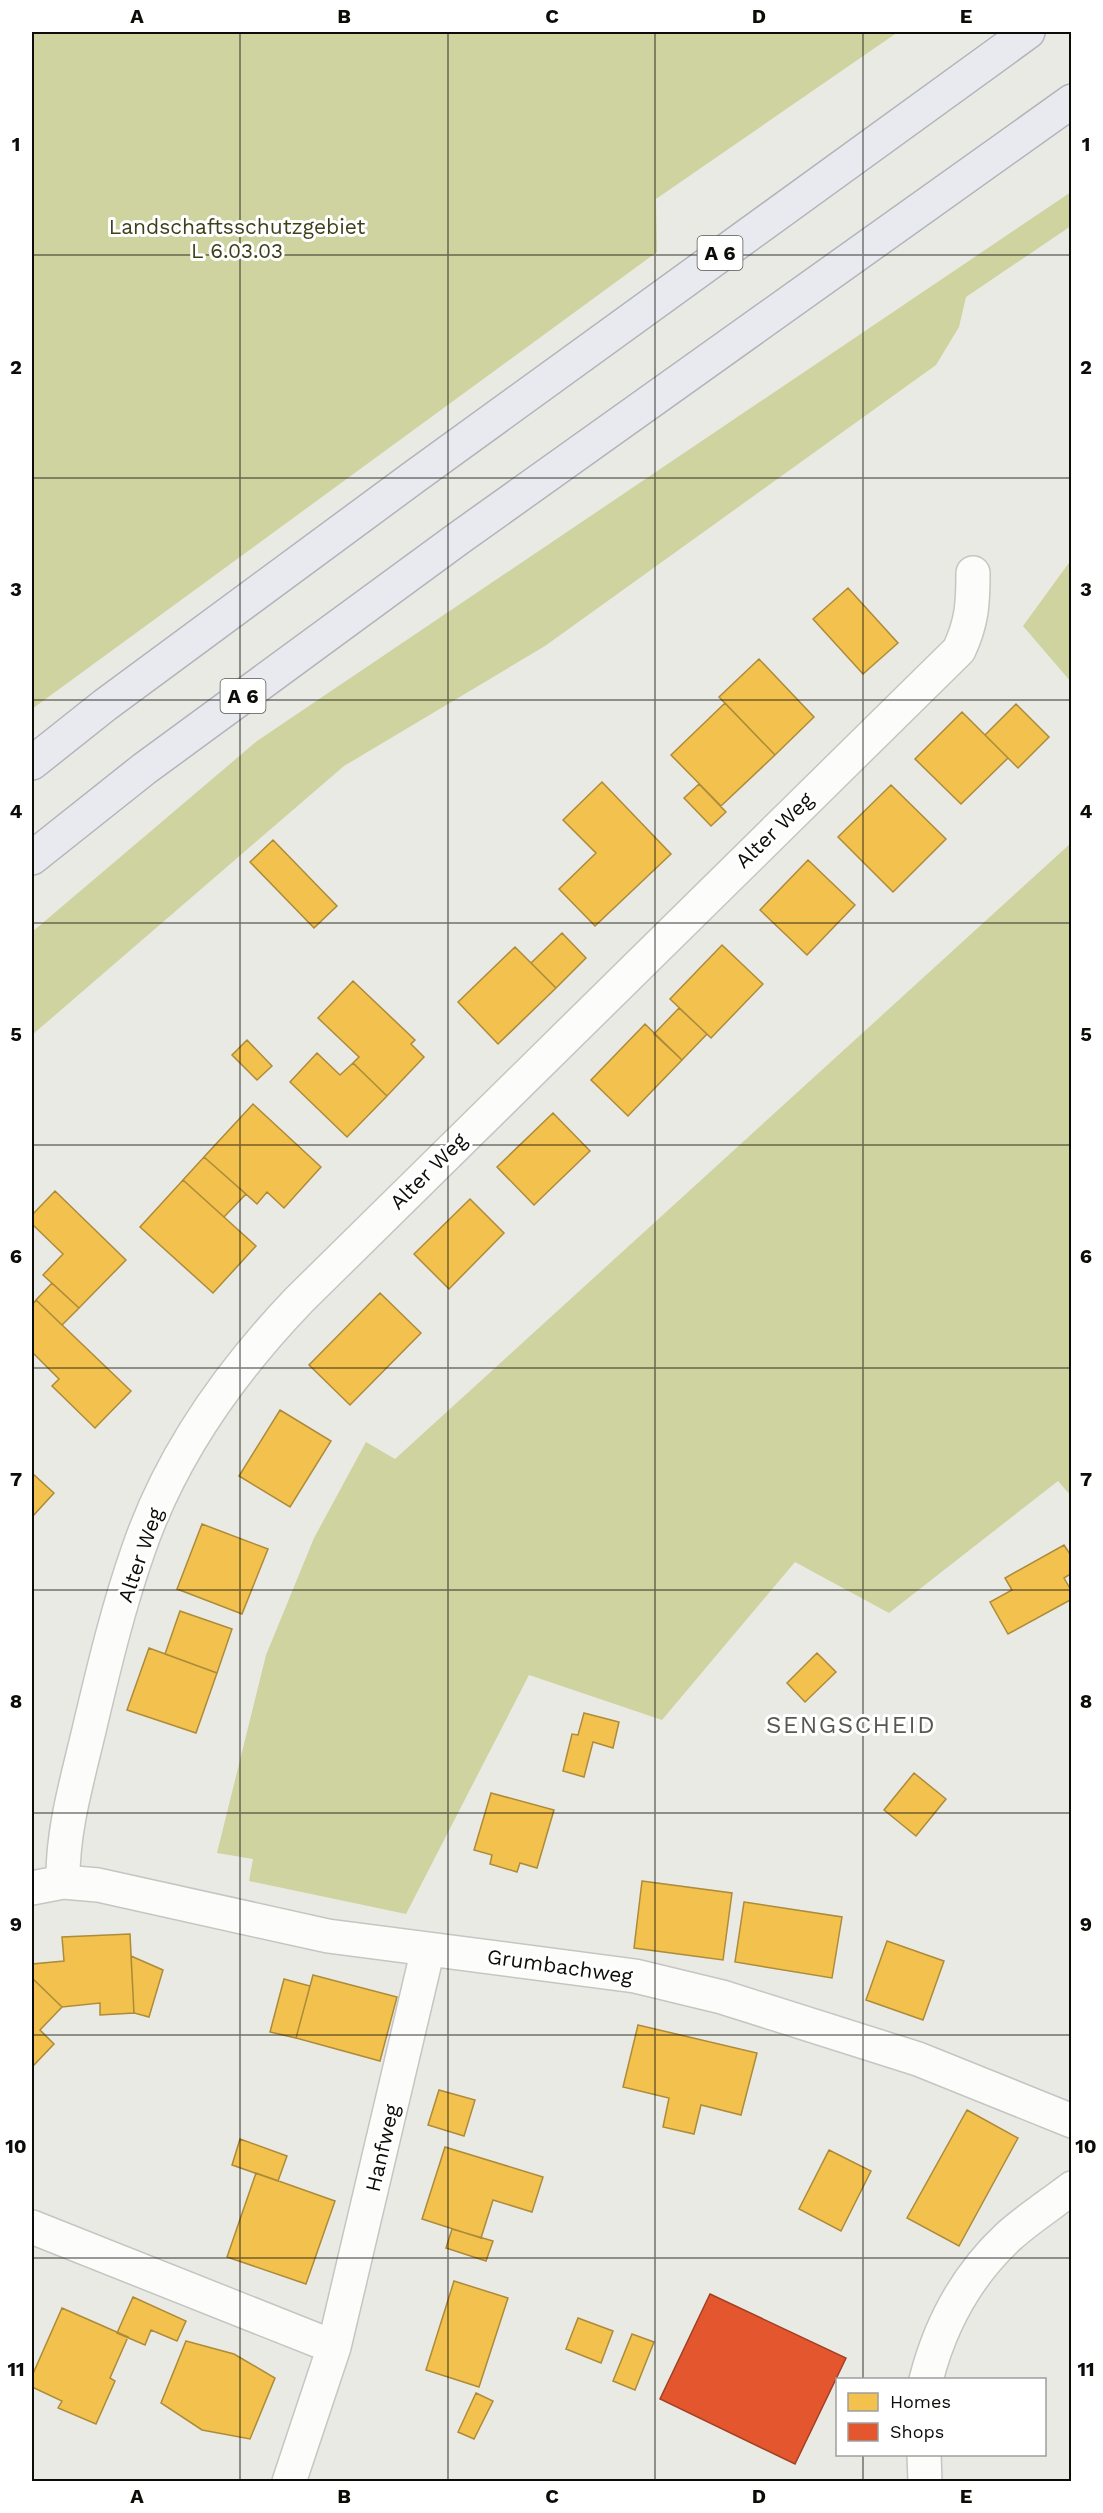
<svg xmlns="http://www.w3.org/2000/svg" width="1103" height="2513" font-family="'Work Sans',sans-serif">
  <style>
    .green { fill: #cfd39f }
    .homes { fill: #f2c14e; stroke: #ad8b39; stroke-width: 1.5 }
    .shops { fill: #e4572e; stroke: #a34023; stroke-width: 1.5 }
    .lines { fill: none; stroke-linecap: round; stroke-linejoin: round }
    .minor-casing { stroke: #c5c6c1; stroke-width: 36 }
    .motorway-casing { stroke: #b2b4b9; stroke-width: 36 }
    .minor { stroke: #fcfcfb; stroke-width: 33 }
    .motorway { stroke: #e9eaf0; stroke-width: 33 }
    .grid { fill: none; stroke: #0c0c09; stroke-width: 1.5; stroke-opacity: 0.55 }
    .labels { text-anchor: middle; dominant-baseline: central; stroke-width: 6; stroke-linejoin: round; paint-order: stroke }
    .shield { fill: #fff; stroke: #555553; stroke-width: 1.5 }
    .shield-label { font-size: 20px; font-weight: bold; fill: #0c0c09 }
    .park-label { font-size: 21px; fill: #3d4019; stroke: #fff }
    .street-label { font-size: 21px; fill: #0c0c09; stroke: #fff }
    .quarter-label { font-size: 24px; letter-spacing: 1.5px; fill: #57584f; stroke: #fff }
    .neatline { fill: none; stroke: #0c0c09; stroke-width: 2 }
    .grid-label { font-size: 20px; text-anchor: middle; font-weight: bold; fill: #0c0c09 }
  </style>
  <rect width="100%" height="100%" fill="#eaeae5"/>
  <path class="green" d="M 32,32 L 898,32 L 656,199 L 657,252 L 32,709 Z
    M 1071,192 L 1071,226 L 966,297 L 959,327 L 936,365 L 545,646 L 344,766 L 32,1035 L 32,932 L 257,741 Z
    M 1071,560 L 1071,682 L 1023,626 Z
    M 1071,843 L 1071,1496 L 1058,1481 L 889,1613 L 795,1562 L 662,1720 L 529,1675 L 406,1914 L 249,1881 L 253,1859 L 217,1853 L 266,1655 L 314,1538 L 366,1442 L 395,1459 Z"/>
  <path class="homes" d="M 848,588 L 898,643 L 863,674 L 813,619 Z
    M 759,659 L 814,717 L 775,755 L 719,697 Z
    M 725,703 L 775,755 L 721,806 L 671,755 Z
    M 1016,704 L 1049,737 L 1018,768 L 985,735 Z
    M 962,712 L 1008,758 L 961,804 L 915,759 Z
    M 602,782 L 671,854 L 595,926 L 559,889 L 596,853 L 563,820 Z
    M 699,784 L 726,812 L 711,826 L 684,798 Z
    M 891,785 L 946,839 L 893,892 L 838,837 Z
    M 273,840 L 337,906 L 314,928 L 250,862 Z
    M 808,860 L 855,905 L 807,955 L 760,910 Z
    M 562,933 L 586,958 L 556,988 L 531,963 Z
    M 722,945 L 763,984 L 711,1038 L 670,999 Z
    M 515,947 L 556,988 L 498,1044 L 458,1002 Z
    M 353,981 L 415,1040 L 411,1044 L 424,1057 L 387,1096 L 353,1063 L 359,1057 L 318,1018 Z
    M 679,1008 L 707,1034 L 682,1060 L 654,1034 Z
    M 645,1024 L 682,1060 L 628,1116 L 591,1080 Z
    M 247,1040 L 272,1066 L 257,1080 L 232,1055 Z
    M 317,1053 L 340,1075 L 353,1063 L 387,1096 L 347,1137 L 290,1082 Z
    M 253,1104 L 321,1167 L 284,1208 L 267,1192 L 257,1204 L 204,1157 Z
    M 553,1113 L 590,1151 L 534,1205 L 497,1167 Z
    M 204,1157 L 246,1194 L 224,1217 L 183,1180 Z
    M 183,1180 L 256,1246 L 213,1293 L 140,1227 Z
    M 55,1191 L 126,1260 L 79,1308 L 43,1275 L 63,1254 L 32,1224 L 32,1215 Z
    M 470,1199 L 504,1233 L 449,1289 L 414,1254 Z
    M 52,1283 L 79,1308 L 62,1325 L 36,1300 Z
    M 380,1293 L 421,1333 L 350,1405 L 309,1365 Z
    M 36,1300 L 131,1391 L 95,1428 L 52,1386 L 59,1379 L 32,1352 L 32,1305 Z
    M 280,1410 L 331,1441 L 290,1507 L 239,1476 Z
    M 32,1473 L 54,1493 L 32,1517 Z
    M 202,1524 L 268,1549 L 242,1614 L 177,1589 Z
    M 1064,1545 L 1072,1557 L 1072,1573 L 1064,1578 L 1072,1592 L 1072,1599 L 1008,1634 L 990,1602 L 1012,1590 L 1005,1578 Z
    M 180,1611 L 232,1629 L 217,1673 L 165,1654 Z
    M 149,1648 L 217,1673 L 196,1733 L 127,1710 Z
    M 817,1653 L 836,1672 L 805,1702 L 787,1683 Z
    M 584,1713 L 619,1722 L 613,1748 L 593,1742 L 584,1777 L 563,1771 L 572,1734 L 578,1735 Z
    M 914,1773 L 946,1799 L 916,1836 L 884,1810 Z
    M 491,1793 L 554,1810 L 537,1868 L 520,1863 L 517,1872 L 490,1864 L 492,1855 L 474,1850 Z
    M 642,1881 L 732,1893 L 723,1960 L 634,1948 Z
    M 744,1902 L 842,1917 L 832,1978 L 735,1962 Z
    M 130,1934 L 134,2013 L 100,2015 L 100,2003 L 62,2007 L 32,1978 L 32,1964 L 64,1961 L 62,1937 Z
    M 887,1941 L 944,1961 L 923,2020 L 866,2000 Z
    M 131,1956 L 163,1970 L 149,2017 L 134,2013 Z
    M 313,1975 L 397,1997 L 380,2061 L 296,2038 Z
    M 32,1978 L 62,2007 L 40,2030 L 54,2044 L 34,2065 L 32,2062 Z
    M 284,1979 L 310,1986 L 296,2038 L 270,2032 Z
    M 638,2025 L 757,2053 L 741,2115 L 701,2105 L 694,2134 L 663,2127 L 669,2098 L 623,2087 Z
    M 439,2090 L 475,2100 L 464,2136 L 428,2125 Z
    M 967,2110 L 1018,2138 L 959,2246 L 907,2218 Z
    M 240,2139 L 287,2156 L 278,2181 L 232,2165 Z
    M 445,2147 L 543,2177 L 532,2212 L 493,2200 L 481,2238 L 422,2219 Z
    M 829,2150 L 871,2171 L 841,2231 L 799,2209 Z
    M 256,2173 L 335,2201 L 306,2284 L 227,2257 Z
    M 452,2229 L 493,2241 L 486,2261 L 446,2248 Z
    M 454,2281 L 508,2298 L 479,2387 L 426,2370 Z
    M 133,2297 L 186,2321 L 177,2341 L 151,2330 L 145,2345 L 117,2333 Z
    M 62,2308 L 128,2337 L 110,2378 L 115,2381 L 96,2424 L 58,2408 L 62,2401 L 32,2387 L 32,2376 Z
    M 578,2318 L 613,2331 L 601,2363 L 566,2349 Z
    M 632,2334 L 654,2342 L 635,2390 L 613,2381 Z
    M 186,2341 L 234,2354 L 275,2378 L 250,2439 L 202,2430 L 161,2403 Z
    M 476,2393 L 493,2401 L 474,2439 L 458,2432 Z"/>
  <path class="shops" d="M 710,2294 L 846,2358 L 795,2464 L 660,2399 Z"/>
  <g class="lines">
    <defs>
      <path id="minor" d="M 63,1882 C 62,1829 78,1778 90,1726 C 104,1667 118,1608 138,1551 C 170,1457 231,1371 299,1300 L 959,650 C 972,622 973,604 973,573
        M 32,1888 L 63,1882 L 98,1885 L 328,1936 L 635,1976 L 722,1997 L 918,2059 L 1072,2121
        M 32,2227 L 334,2347
        M 926,2380 C 940,2325 967,2275 1009,2236 C 1028,2219 1051,2204 1072,2188
        M 924,2454 L 925,2482
        M 289,2482 L 334,2347 L 428,1949"/>
      <path id="motorway" d="M 32,763 L 105,705 L 414,477 L 1028,32
        M 32,858 L 144,769 L 459,538 L 1072,101"/>
    </defs>
    <use href="#minor" class="minor-casing"/>
    <use href="#motorway" class="motorway-casing"/>
    <use href="#minor" class="minor"/>
    <use href="#motorway" class="motorway"/>
  </g>
  <path class="grid" d="M 240,32 L 240,2482M 448,32 L 448,2482M 655,32 L 655,2482M 863,32 L 863,2380M 32,255 L 1072,255M 32,478 L 1072,478M 32,700 L 1072,700M 32,923 L 1072,923M 32,1145 L 1072,1145M 32,1368 L 1072,1368M 32,1590 L 1072,1590M 32,1813 L 1072,1813M 32,2035 L 1072,2035M 32,2258 L 1072,2258M 863,2454 L 863,2482"/>
  <g class="labels">
    <g class="shield">
      <rect x="697.5" y="236" width="45" height="34" rx="4.5"/>
      <rect x="220.5" y="679" width="45" height="34" rx="4.5"/>
    </g>
    <g class="shield-label">
      <text x="720" y="253">A 6</text>
      <text x="243" y="696">A 6</text>
    </g>
    <g class="park-label">
      <text x="237" y="226">Landschaftsschutzgebiet<tspan x="237" dy="24">L 6.03.03</tspan></text>
    </g>
    <g class="street-label">
      <text transform="translate(774 830) rotate(-44)">Alter Weg</text>
      <text transform="translate(428 1171) rotate(-45)">Alter Weg</text>
      <text transform="translate(140 1555) rotate(-71)">Alter Weg</text>
      <text transform="translate(560 1966) rotate(8)">Grumbachweg</text>
      <text transform="translate(382 2148) rotate(-77)">Hanfweg</text>
    </g>
    <g class="quarter-label">
      <text x="851" y="1725">SENGSCHEID</text>
    </g>
  </g>
  <rect width="1103" height="2513" fill="none" stroke="#ffffff" stroke-width="66"/>
  <rect x="836" y="2378" width="210" height="78" fill="#ffffff" stroke="#9e9e9d" stroke-width="1.5"/>
  <rect x="848" y="2393" width="30" height="18" fill="#f2c14e" stroke="#9e9e9d" stroke-width="1.5"/>
  <text x="890" y="2408" font-size="18" fill="#0c0c09">Homes</text>
  <rect x="848" y="2423" width="30" height="18" fill="#e4572e" stroke="#9e9e9d" stroke-width="1.5"/>
  <text x="890" y="2438" font-size="18" fill="#0c0c09">Shops</text>
  <rect x="33" y="33" width="1037" height="2447" class="neatline"/>
  <g class="grid-label">
    <text x="137" y="23">A</text>
    <text x="344" y="23">B</text>
    <text x="552" y="23">C</text>
    <text x="759" y="23">D</text>
    <text x="966" y="23">E</text>
    <text x="16" y="151">1</text>
    <text x="1086" y="151">1</text>
    <text x="16" y="374">2</text>
    <text x="1086" y="374">2</text>
    <text x="16" y="596">3</text>
    <text x="1086" y="596">3</text>
    <text x="16" y="818">4</text>
    <text x="1086" y="818">4</text>
    <text x="16" y="1041">5</text>
    <text x="1086" y="1041">5</text>
    <text x="16" y="1263">6</text>
    <text x="1086" y="1263">6</text>
    <text x="16" y="1486">7</text>
    <text x="1086" y="1486">7</text>
    <text x="16" y="1708">8</text>
    <text x="1086" y="1708">8</text>
    <text x="16" y="1931">9</text>
    <text x="1086" y="1931">9</text>
    <text x="16" y="2153">10</text>
    <text x="1086" y="2153">10</text>
    <text x="16" y="2376">11</text>
    <text x="1086" y="2376">11</text>
    <text x="137" y="2503">A</text>
    <text x="344" y="2503">B</text>
    <text x="552" y="2503">C</text>
    <text x="759" y="2503">D</text>
    <text x="966" y="2503">E</text>
  </g>
</svg>
